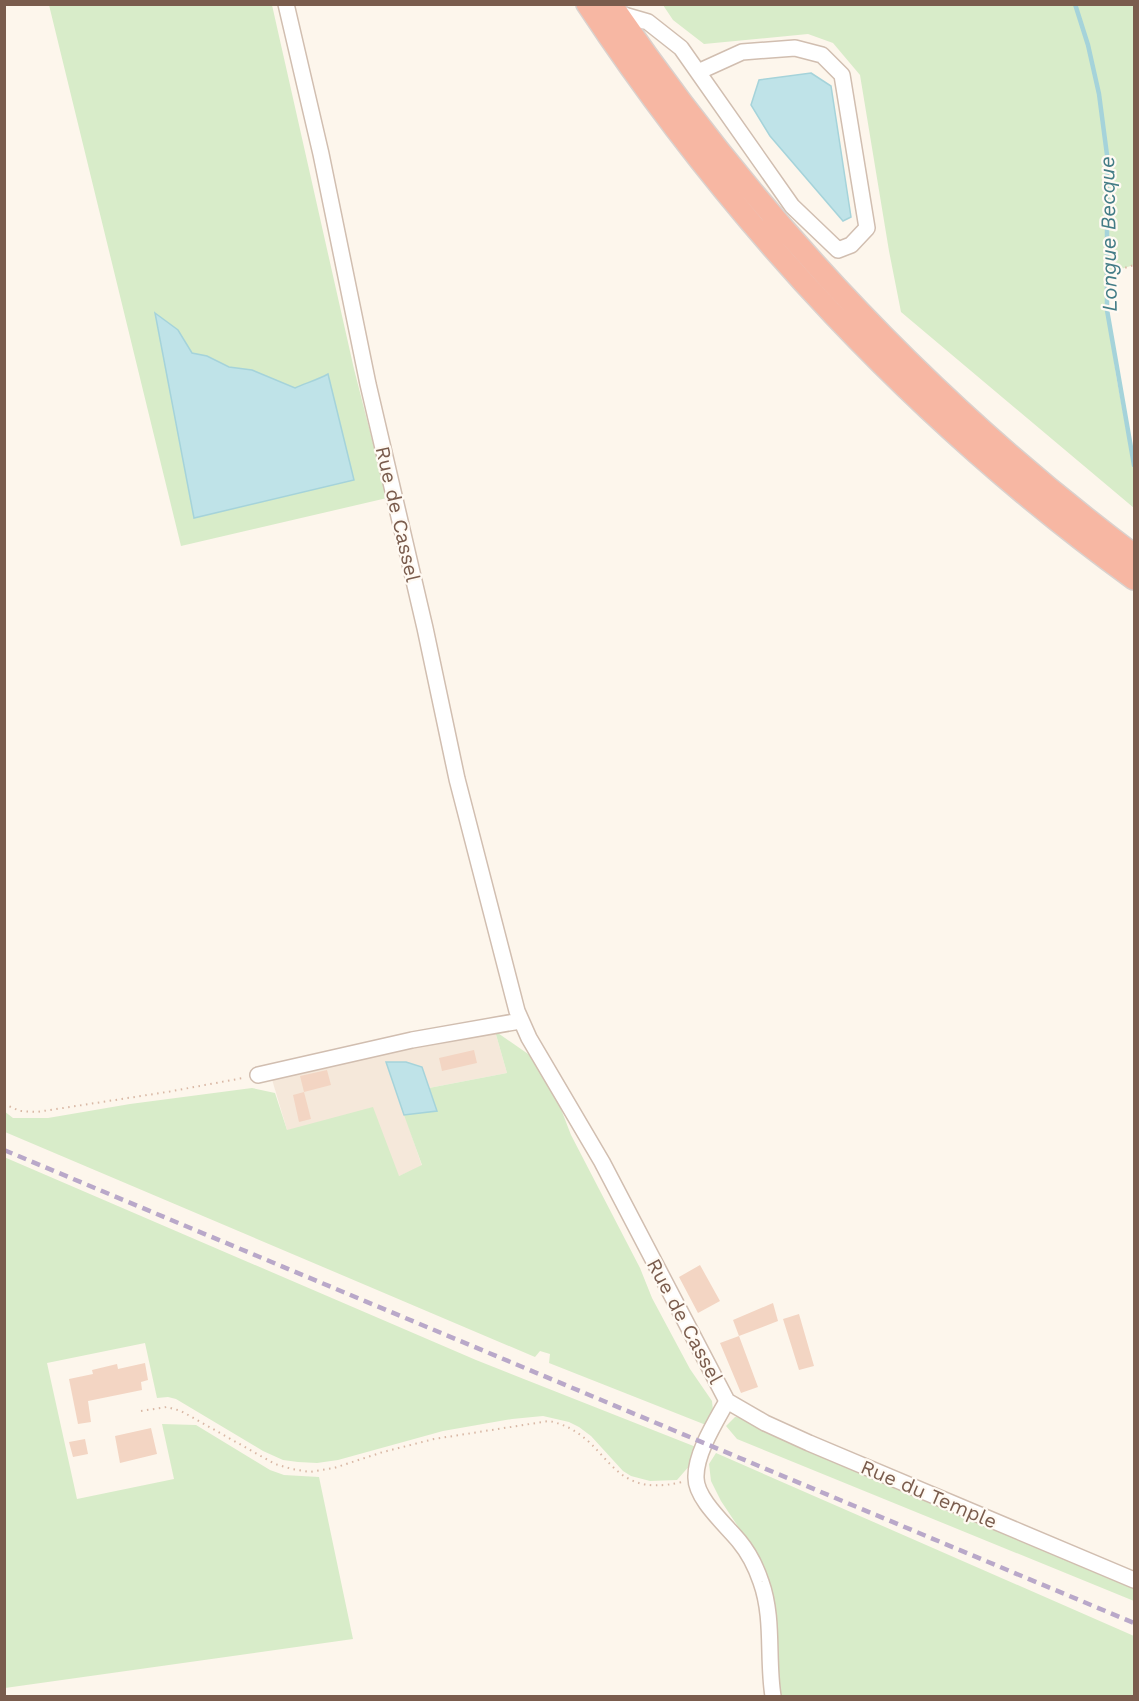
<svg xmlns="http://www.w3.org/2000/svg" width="1139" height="1701" font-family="'Work Sans',sans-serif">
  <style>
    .residential { fill: #f5e8da }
    .green { fill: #d8ecc9 }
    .water { fill: #bfe3e8; stroke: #a5d3da; stroke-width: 1.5 }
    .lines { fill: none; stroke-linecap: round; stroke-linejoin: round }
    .stream { stroke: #a5d3da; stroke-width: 4.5 }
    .building { fill: #f3d5c3 }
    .minor-casing { stroke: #d1beb0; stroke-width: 18 }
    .highway-casing { stroke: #dad1cd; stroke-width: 24 }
    .path { stroke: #d9b8a5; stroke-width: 2; stroke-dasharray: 1.5 4.5; stroke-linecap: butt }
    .minor { stroke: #fff; stroke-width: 15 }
    .highway { stroke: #f7b7a3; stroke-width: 21 }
    .rail { stroke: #b9a8c9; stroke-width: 4.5; stroke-dasharray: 9 6; stroke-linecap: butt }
    .labels { text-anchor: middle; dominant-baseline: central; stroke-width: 4.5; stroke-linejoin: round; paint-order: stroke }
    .street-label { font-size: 20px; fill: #7a5c4d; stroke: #fffaf3 }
    .water-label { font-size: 21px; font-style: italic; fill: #437c86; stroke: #fffaf3 }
  </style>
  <rect width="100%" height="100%" fill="#fdf6ec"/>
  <path class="residential" d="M 495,1031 L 507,1073 L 429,1088 L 421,1067 L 387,1063 L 422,1166 L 399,1176 L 287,1130 L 271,1076 L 318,1065 Z"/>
  <path class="green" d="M 49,5 L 272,5 L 354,369 L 387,498 L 181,546 Z
    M 663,5 L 1134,5 L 1134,265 L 1108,273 L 1107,310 L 1116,375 L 1134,471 L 1134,508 L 901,312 L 889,251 L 860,75 L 833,43 L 808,34 L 704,44 L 673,20 Z
    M 495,1031 L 531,1056 L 556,1096 L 571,1135 L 640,1268 L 652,1298 L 690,1369 L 712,1401 L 713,1411 L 706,1425 L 549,1363 L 550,1354 L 540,1351 L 535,1357 L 5,1132 L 4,1111 L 13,1118 L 48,1118 L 130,1104 L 252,1088 L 275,1093 L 287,1130 L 373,1107 L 399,1176 L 422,1165 L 404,1115 L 436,1111 L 429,1088 L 507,1073 Z
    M 4,1157 L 476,1360 L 696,1447 L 691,1464 L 677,1480 L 650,1481 L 631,1476 L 623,1471 L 591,1436 L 579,1427 L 569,1422 L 543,1416 L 512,1419 L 443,1431 L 338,1460 L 317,1463 L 298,1462 L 283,1460 L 263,1451 L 176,1399 L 168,1397 L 157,1398 L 145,1343 L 47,1363 L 77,1499 L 174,1479 L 162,1424 L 196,1425 L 270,1470 L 284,1475 L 319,1477 L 353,1639 L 5,1688 Z
    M 735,1417 L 745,1418 L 1134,1586 L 1134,1601 L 737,1439 L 726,1426 Z
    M 716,1453 L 1134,1636 L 1134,1696 L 780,1696 L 757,1555 L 721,1501 L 711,1481 L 709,1464 Z"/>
  <path class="water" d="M 811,73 L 831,86 L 851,217 L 843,221 L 770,136 L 751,105 L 759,80 Z
    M 155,313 L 178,330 L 192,353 L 207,356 L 229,367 L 252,370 L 295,388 C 306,383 317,380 328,374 L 354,480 L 194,518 Z
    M 386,1062 L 406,1062 L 422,1067 L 437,1111 L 404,1115 Z"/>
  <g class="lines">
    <path class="stream" d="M 1075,4 L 1088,45 L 1099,94 L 1107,155 L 1107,310 L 1134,465"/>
  </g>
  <path class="building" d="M 474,1050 L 477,1063 L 442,1071 L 439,1058 Z
    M 327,1070 L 331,1085 L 304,1092 L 300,1076 Z
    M 304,1092 L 311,1119 L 299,1122 L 293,1095 Z
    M 700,1265 L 720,1301 L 698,1313 L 679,1277 Z
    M 773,1303 L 778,1321 L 739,1336 L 733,1320 Z
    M 799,1314 L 814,1366 L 799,1370 L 783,1319 Z
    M 739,1336 L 758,1387 L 741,1393 L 720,1343 Z
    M 145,1363 L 148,1380 L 141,1382 L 142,1390 L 88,1401 L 91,1422 L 78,1424 L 69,1379 L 93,1374 L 92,1370 L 117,1364 L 118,1369 Z
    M 151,1428 L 157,1454 L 120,1463 L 115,1436 Z
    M 85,1439 L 88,1454 L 73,1457 L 69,1442 Z"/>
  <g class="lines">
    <defs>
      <path id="minor" d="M 286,4 L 321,154 L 368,384 L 425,628 L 457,779 L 517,1011 L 529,1038 L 602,1162 L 727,1401
        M 617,13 L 648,22 L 681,48 L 792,206 L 838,250 L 851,245 L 867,228 L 842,75 L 822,55 L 795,48 L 742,52 L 698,72
        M 258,1075 L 412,1040 L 520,1021
        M 727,1401 L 765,1423 L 809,1443 L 1134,1580
        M 727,1401 C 716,1421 695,1454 696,1478 C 696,1499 726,1525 739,1541 C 749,1553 756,1567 761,1582 C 774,1618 767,1659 773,1696"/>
      <path id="highway" d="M 587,4 C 733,225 920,424 1134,579
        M 611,4 C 755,215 930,402 1134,555"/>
    </defs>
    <use href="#minor" class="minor-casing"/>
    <use href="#highway" class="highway-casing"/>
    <path class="path" d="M 1108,273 L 1134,265
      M 4,1104 L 20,1111 L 37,1112 L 167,1092 L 243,1078
      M 141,1411 L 167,1407 L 181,1411 L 275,1464 L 292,1469 L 310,1472 L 334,1468 L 383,1452 L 434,1439 L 549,1421 C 612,1434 603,1501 682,1482"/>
    <use href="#minor" class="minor"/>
    <use href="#highway" class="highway"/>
    <path class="rail" d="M 4,1150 L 1134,1623"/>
  </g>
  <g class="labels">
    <g class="street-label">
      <text transform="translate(398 514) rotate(77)">Rue de Cassel</text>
      <text transform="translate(685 1321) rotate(62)">Rue de Cassel</text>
      <text transform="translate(929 1494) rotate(23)">Rue du Temple</text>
    </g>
    <g class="water-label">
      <text transform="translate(1108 234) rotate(-91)">Longue Becque</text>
    </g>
  </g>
  <rect width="1139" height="1701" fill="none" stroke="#7a5c4d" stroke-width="12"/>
</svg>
